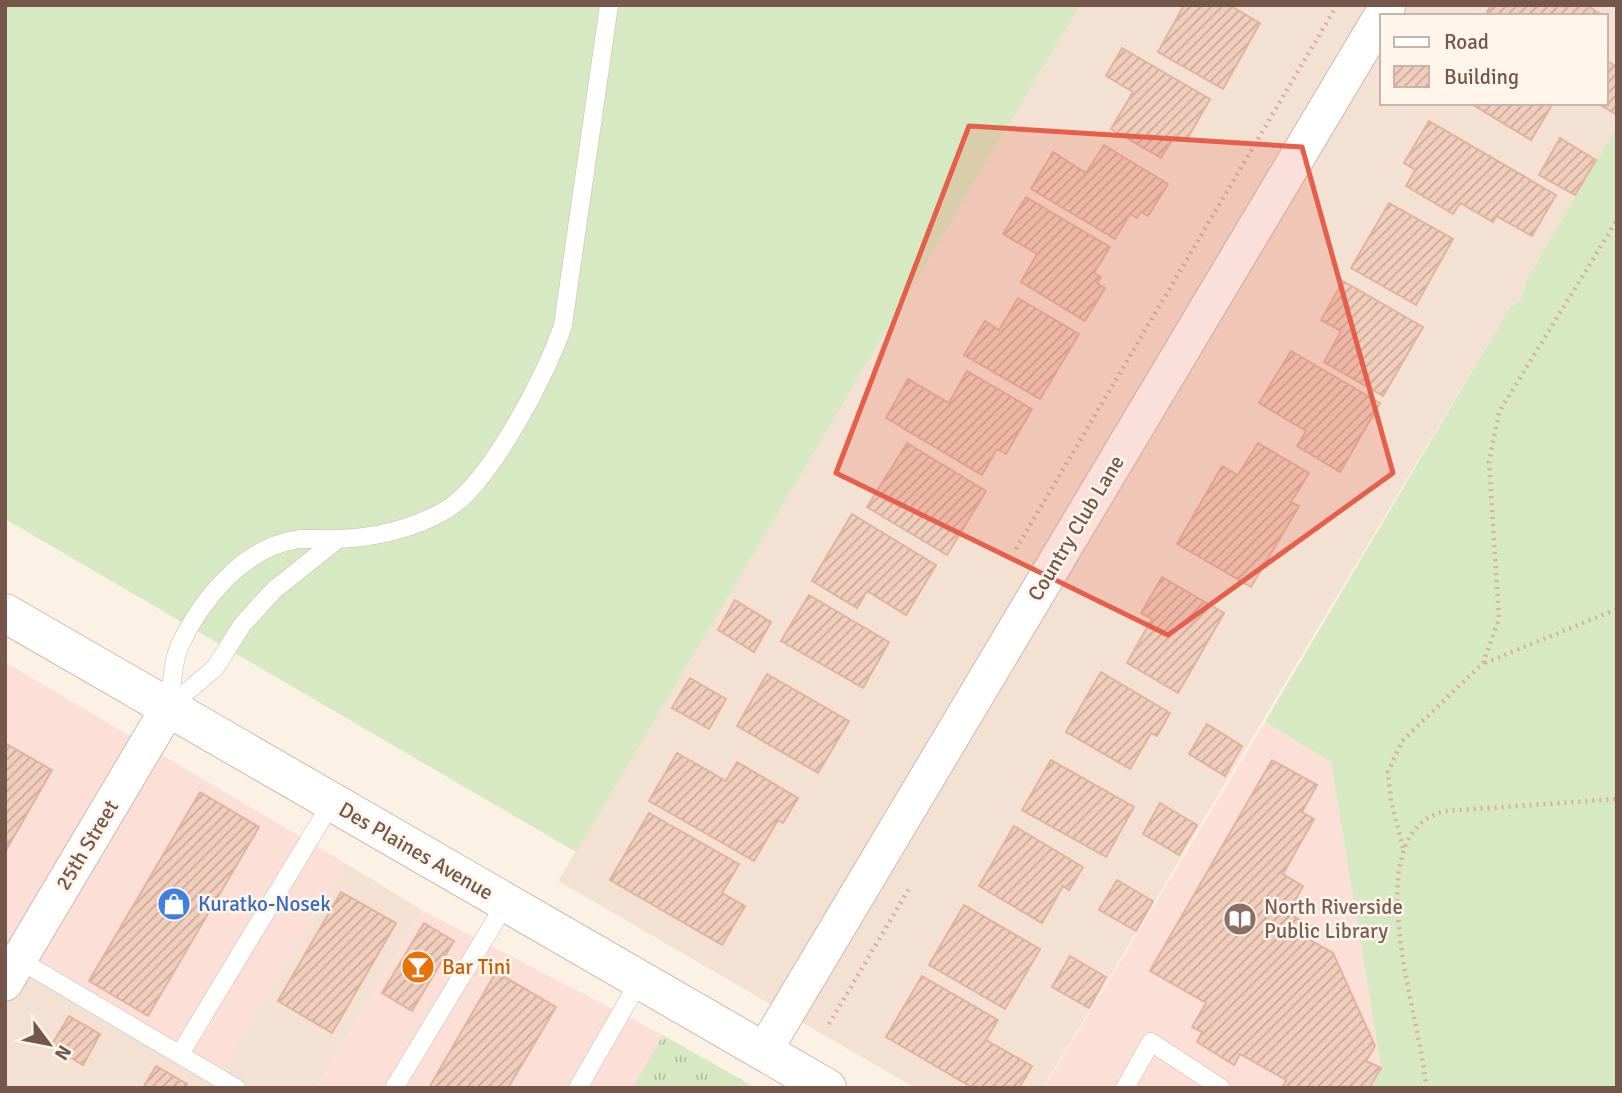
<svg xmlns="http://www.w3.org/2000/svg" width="1622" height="1093" font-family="Signika,sans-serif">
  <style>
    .residential { fill: #f3e2d3; fill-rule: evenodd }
    .commercial { fill: #fce0d8 }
    .grass { fill: #d6e9c3 }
    .park { fill: url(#park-tufts) }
    .building { fill: url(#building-hatch); stroke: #e3b29d; stroke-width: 2 }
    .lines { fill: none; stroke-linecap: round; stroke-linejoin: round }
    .service-casing { stroke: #cfbaae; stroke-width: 19 }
    .minor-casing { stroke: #cfbaae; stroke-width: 37 }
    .secondary-casing { stroke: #d2b9ab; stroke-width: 40 }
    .path { stroke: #d6b0a0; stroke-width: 4.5; stroke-dasharray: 2 5; stroke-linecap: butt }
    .service { stroke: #fff; stroke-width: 18 }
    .minor { stroke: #fff; stroke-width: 35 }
    .secondary { stroke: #fff; stroke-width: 38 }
    .marked { fill: #e4604b; fill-opacity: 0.2; stroke: #e4604b; stroke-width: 5; stroke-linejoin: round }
    .labels { text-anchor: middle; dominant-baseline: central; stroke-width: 5; stroke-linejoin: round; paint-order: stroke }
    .street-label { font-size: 21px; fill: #74564a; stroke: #fff5eb }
    .shop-label { font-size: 21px; fill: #366cbe; stroke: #fff5eb; text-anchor: start }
    .education-label { font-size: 21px; fill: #785e54; stroke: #fff5eb; text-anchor: start }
    .food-label { font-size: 21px; fill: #c56008; stroke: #fff5eb; text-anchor: start }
  </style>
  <defs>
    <pattern id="park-tufts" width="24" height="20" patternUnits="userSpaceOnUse" patternTransform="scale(1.75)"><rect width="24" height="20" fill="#d6e9c3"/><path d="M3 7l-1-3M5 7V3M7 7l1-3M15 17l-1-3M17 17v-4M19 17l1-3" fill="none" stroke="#b2c0a0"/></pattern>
    <pattern id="building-hatch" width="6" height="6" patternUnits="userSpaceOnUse" patternTransform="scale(1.75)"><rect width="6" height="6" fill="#f1cdbc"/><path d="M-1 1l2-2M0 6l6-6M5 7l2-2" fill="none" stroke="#c8a99b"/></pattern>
  </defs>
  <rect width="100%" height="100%" fill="#fcf1e5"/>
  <path class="residential" d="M 1080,5 L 1617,5 L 1617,126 L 1526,280 L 1522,299 L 1510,307 L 1043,1088 L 915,1088 L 558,881 ZM 1382,16 L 1606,16 L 1606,103 L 1382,103 Z
    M 345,863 L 422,910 L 316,1088 L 5,1088 L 5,954 L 217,1078 Z"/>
  <path class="commercial" d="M 5,662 L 345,863 L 217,1079 L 5,954 Z
    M 1265,722 L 1331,761 L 1381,1068 L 1369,1088 L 1044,1088 Z
    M 422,910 L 663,1035 L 632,1088 L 316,1088 Z"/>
  <path class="grass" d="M 5,5 L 1080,5 L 576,852 L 5,519 Z
    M 1617,126 L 1617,1088 L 1369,1088 L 1381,1068 L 1331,762 L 1265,722 L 1510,307 L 1522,299 L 1526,280 Z"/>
  <path class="park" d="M 663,1035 L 756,1088 L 632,1088 Z"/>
  <path class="building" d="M 1184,5 L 1229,5 L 1260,23 L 1223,89 L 1158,52 Z
    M 1491,5 L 1586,5 L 1604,16 L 1493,16 L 1487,12 Z
    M 1122,48 L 1210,99 L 1186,141 L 1175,135 L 1161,158 L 1111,129 L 1133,92 L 1106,76 Z
    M 1606,60 L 1617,67 L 1617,115 L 1597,103 L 1606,103 Z
    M 1470,103 L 1553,103 L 1531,140 Z
    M 1429,121 L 1556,195 L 1532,236 L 1496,216 L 1493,222 L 1460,203 L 1453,214 L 1406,186 L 1415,170 L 1404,163 Z
    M 1560,138 L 1596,160 L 1575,195 L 1539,175 Z
    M 1104,145 L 1168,184 L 1148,216 L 1141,212 L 1137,218 L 1130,214 L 1115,239 L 1031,189 L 1053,152 L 1086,173 Z
    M 1026,197 L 1110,247 L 1094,273 L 1101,277 L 1097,283 L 1105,288 L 1085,321 L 1021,282 L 1037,254 L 1003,234 Z
    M 1389,203 L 1453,239 L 1416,305 L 1351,268 Z
    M 1343,281 L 1423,327 L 1383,396 L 1324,362 L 1341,331 L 1321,320 Z
    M 1018,298 L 1079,334 L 1040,399 L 964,355 L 985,321 L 999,330 Z
    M 1291,351 L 1380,403 L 1340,472 L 1297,446 L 1306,431 L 1259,403 Z
    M 967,371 L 1032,409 L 1006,454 L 997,449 L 982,475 L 886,418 L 908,379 L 949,403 Z
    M 907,443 L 986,491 L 947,555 L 867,507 Z
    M 1258,443 L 1309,473 L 1291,502 L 1299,506 L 1251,587 L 1177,544 L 1222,466 L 1238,475 Z
    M 852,514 L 936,565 L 906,615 L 867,591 L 857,608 L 812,581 Z
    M 1162,577 L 1224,613 L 1178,693 L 1127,663 L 1152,619 L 1141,613 Z
    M 809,595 L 889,642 L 863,688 L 781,641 Z
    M 735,600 L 771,622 L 754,652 L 718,630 Z
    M 1101,672 L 1170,713 L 1157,736 L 1151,733 L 1130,769 L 1066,732 Z
    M 767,674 L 849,721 L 818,773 L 737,726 Z
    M 690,678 L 726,699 L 709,729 L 672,708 Z
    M 1207,724 L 1242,746 L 1225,776 L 1189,754 Z
    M 5,743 L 52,770 L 5,852 Z
    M 677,753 L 726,781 L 737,762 L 798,798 L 783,823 L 778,820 L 754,861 L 649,801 Z
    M 1051,760 L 1134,807 L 1106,857 L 1022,810 Z
    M 1272,760 L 1317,785 L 1302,812 L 1314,819 L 1283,874 L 1303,886 L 1288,913 L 1311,926 L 1305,937 L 1333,953 L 1375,1046 L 1366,1061 L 1381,1068 L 1369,1088 L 1282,1088 L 1286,1080 L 1240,1054 L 1234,1065 L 1197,1042 L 1202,1032 L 1192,1027 L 1206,1003 L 1150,971 Z
    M 200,792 L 259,827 L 148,1016 L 89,981 Z
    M 1160,803 L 1197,825 L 1179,855 L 1143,834 Z
    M 649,813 L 739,864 L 722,893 L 745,906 L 722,945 L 610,880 Z
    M 1014,826 L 1083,867 L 1069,890 L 1063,886 L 1042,923 L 979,886 Z
    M 1117,880 L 1153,901 L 1136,931 L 1099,910 Z
    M 341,892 L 396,923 L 332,1033 L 278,1001 Z
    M 964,905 L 1040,949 L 1005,1009 L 929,965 Z
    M 424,923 L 454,941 L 412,1011 L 382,993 Z
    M 1070,956 L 1106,977 L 1089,1008 L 1052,987 Z
    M 496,972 L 556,1007 L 508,1088 L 429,1088 Z
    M 922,976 L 998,1020 L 986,1040 L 1032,1066 L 1019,1088 L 973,1088 L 886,1037 Z
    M 69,1016 L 100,1034 L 83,1065 L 51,1046 Z
    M 156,1066 L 187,1084 L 185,1088 L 143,1088 Z"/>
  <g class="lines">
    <defs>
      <path id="service" d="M 169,707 C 172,688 172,662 180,645 C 201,600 243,549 294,540 C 308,537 322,540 337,539 C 373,538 413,529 444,511 C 489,486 547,374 563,325 L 609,5
        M 169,707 L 215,668 L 242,625 L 274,590 L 338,539
        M 13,956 L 236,1088
        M 180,1054 L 332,802
        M 394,1088 L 506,903
        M 578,1088 L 640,980
        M 1125,1088 L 1151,1042 L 1221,1088"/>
      <path id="minor" d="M 5,983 L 169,707
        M 764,1051 L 1388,5"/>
      <path id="secondary" d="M 5,613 L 827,1088"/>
    </defs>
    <use href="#service" class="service-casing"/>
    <use href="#minor" class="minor-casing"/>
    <use href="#secondary" class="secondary-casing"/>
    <path class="path" d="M 1016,549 L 1337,5
      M 1485,663 L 1617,609
      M 1403,848 L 1391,801 L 1388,772 L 1402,741 L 1483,663 L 1499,619 L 1489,462 L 1499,412 L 1617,220
      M 829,1024 L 910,887
      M 1426,1088 C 1423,1023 1352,834 1445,811 L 1617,799"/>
    <use href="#service" class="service"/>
    <use href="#minor" class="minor"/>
    <use href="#secondary" class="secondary"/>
  </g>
  <path class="marked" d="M 969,126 L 1302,147 L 1393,473 L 1168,635 L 836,473 Z"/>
  <defs>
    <symbol id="shop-disc" viewBox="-11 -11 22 22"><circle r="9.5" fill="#3f7fe0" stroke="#fff5eb"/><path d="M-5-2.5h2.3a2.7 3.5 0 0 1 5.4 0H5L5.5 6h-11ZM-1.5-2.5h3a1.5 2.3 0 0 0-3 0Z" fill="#fff"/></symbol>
    <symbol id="library-disc" viewBox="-11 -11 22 22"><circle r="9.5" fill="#8d6e63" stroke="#fff5eb"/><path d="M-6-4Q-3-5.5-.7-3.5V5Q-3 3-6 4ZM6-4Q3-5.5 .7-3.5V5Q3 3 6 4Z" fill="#fff"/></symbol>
    <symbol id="bar-disc" viewBox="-11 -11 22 22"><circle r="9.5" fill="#e8710a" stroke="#fff5eb"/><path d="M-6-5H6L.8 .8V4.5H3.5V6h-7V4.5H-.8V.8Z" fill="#fff"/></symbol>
  </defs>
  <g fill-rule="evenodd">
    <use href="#shop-disc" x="155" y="885" width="38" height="38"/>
    <use href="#library-disc" x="1221" y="900" width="38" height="38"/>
    <use href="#bar-disc" x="399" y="948" width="38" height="38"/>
  </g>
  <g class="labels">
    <g class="street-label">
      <text transform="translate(1076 528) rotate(-59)">Country Club Lane</text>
      <text transform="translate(87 845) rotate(-59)">25th Street</text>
      <text transform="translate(416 851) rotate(30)">Des Plaines Avenue</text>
    </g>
    <g class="shop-label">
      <text x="198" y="904">Kuratko-Nosek</text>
    </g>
    <g class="education-label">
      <text x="1264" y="907">North Riverside<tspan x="1264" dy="24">Public Library</tspan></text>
    </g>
    <g class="food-label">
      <text x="442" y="967">Bar Tini</text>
    </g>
  </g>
  <rect width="1622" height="1093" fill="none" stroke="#74564a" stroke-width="14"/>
  <rect x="1380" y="14" width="228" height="91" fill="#fff5eb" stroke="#c7b5ab" stroke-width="2"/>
  <rect x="1394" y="37" width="35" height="10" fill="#ffffff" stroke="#c7b5ab" stroke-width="2"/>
  <text x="1444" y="49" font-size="21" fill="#74564a">Road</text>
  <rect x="1394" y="66" width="35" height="21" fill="url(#building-hatch)" stroke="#c7b5ab" stroke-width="2"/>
  <text x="1444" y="84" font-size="21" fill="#74564a">Building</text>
  <g transform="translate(49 1044) rotate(122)" stroke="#fff5eb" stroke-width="5" paint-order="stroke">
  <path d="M0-5L12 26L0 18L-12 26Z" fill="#74564a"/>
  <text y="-10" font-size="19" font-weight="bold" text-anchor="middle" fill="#74564a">N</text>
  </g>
</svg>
